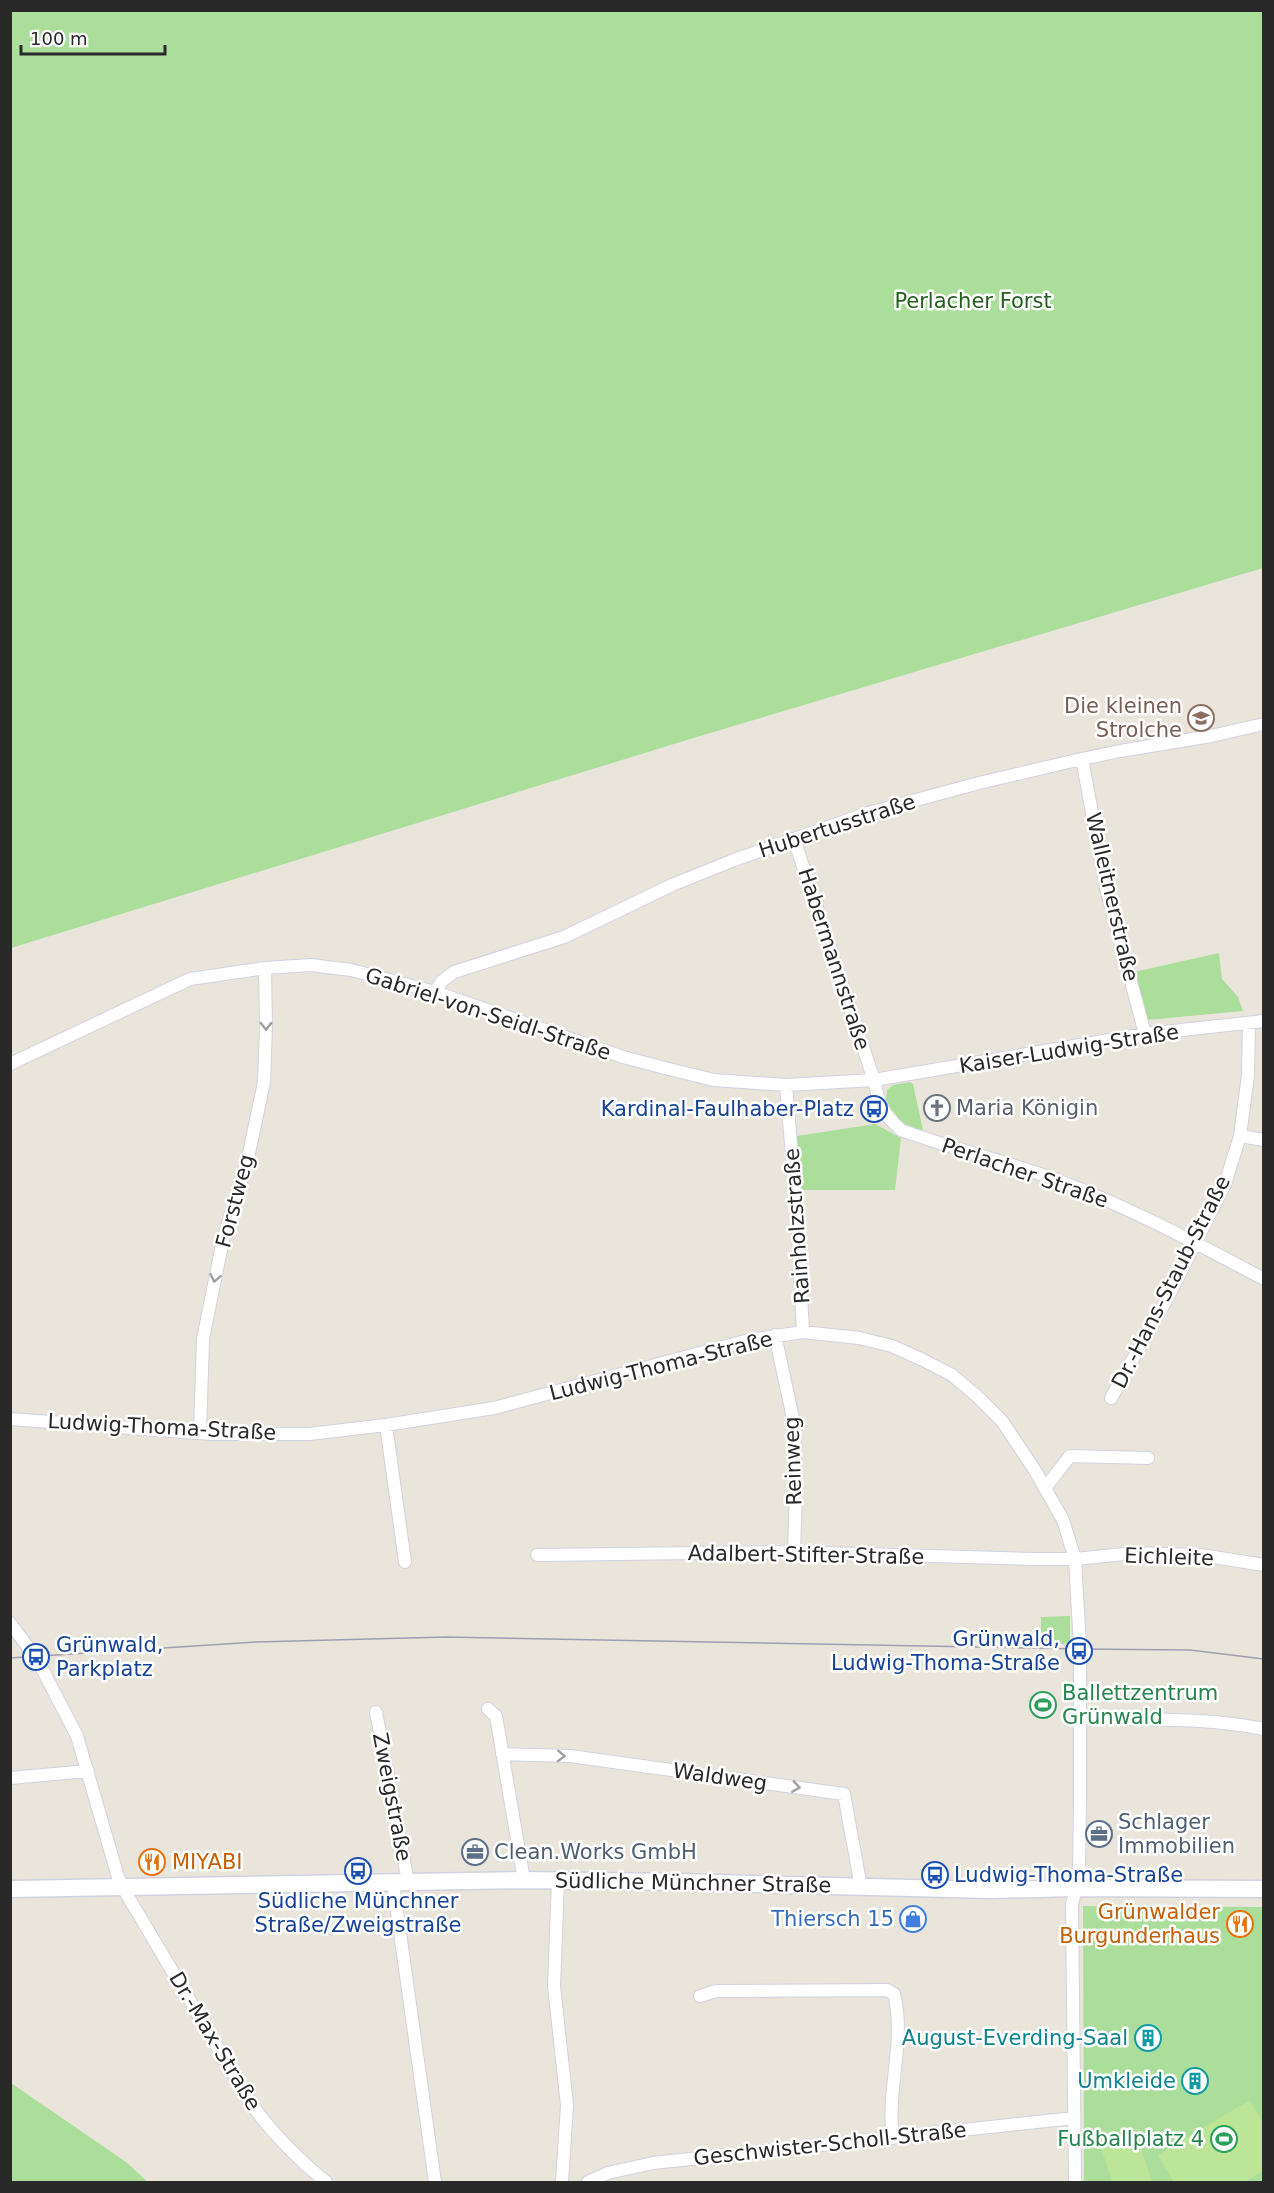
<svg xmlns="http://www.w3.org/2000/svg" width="1274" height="2193" font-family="'DejaVu Sans',sans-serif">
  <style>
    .green { fill: #abde9b }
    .pitch { fill: #bce597 }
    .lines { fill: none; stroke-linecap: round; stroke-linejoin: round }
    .street-casing { stroke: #d1d2e1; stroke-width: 14 }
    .secondary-casing { stroke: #d1d2e1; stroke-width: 19 }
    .street { stroke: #fff; stroke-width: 12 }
    .secondary { stroke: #fff; stroke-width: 16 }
    .tram { stroke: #9e9fb2; stroke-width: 1.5 }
    .oneway { stroke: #9f9f9f }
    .labels { text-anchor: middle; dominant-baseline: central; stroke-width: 5; stroke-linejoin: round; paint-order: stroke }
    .park-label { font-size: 21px; fill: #25611e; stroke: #fff }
    .education-label { font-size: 21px; fill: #785e54; stroke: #fff; text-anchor: end }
    .street-label { font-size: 21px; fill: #292929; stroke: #fff }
    .worship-label { font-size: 21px; fill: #5b616d; stroke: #fff; text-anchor: start }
    .transit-label { font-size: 21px; fill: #164399; stroke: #fff; text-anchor: end }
    .leisure-label { font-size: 21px; fill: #27864d; stroke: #fff; text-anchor: start }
    .service-label { font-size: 21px; fill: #4e5e75; stroke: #fff; text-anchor: start }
    .food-label { font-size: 21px; fill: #c56008; stroke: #fff; text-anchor: start }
    .shop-label { font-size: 21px; fill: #366cbe; stroke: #fff; text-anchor: end }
    .culture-label { font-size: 21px; fill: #0d838f; stroke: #fff; text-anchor: end }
  </style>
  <rect width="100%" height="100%" fill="#eae5db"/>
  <path class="green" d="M 11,10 L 1263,11 L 1263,568 L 700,736 L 11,948 Z
    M 1219,953 L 1222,979 L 1238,997 L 1243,1011 L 1147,1020 L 1134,972 Z
    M 910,1082 L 913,1084 L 923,1130 L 920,1133 C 904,1127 895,1115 886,1100 L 887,1090 L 893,1085 Z
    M 875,1124 L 901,1138 L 895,1190 L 800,1190 L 797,1136 Z
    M 1070,1616 L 1070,1644 L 1041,1643 L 1041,1617 Z
    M 1083,1906 L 1263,1907 L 1263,2182 L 1084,2182 Z
    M 11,2083 L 126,2162 L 148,2182 L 11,2182 Z"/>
  <path class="pitch" d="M 1250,2100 L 1263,2122 L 1263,2171 L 1245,2182 L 1174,2182 L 1158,2155 Z
    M 1136,2132 L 1152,2182 L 1112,2182 L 1100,2144 Z"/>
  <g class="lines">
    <defs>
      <path id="street" d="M 1082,759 L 1106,888 L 1145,1034
        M 794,839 L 874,1080 C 880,1106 880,1111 901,1130 C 952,1149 1006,1161 1057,1180 C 1129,1207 1196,1243 1264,1279
        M 435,992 L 442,981 L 454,972 L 564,937 L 672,885 L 734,860 L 868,813 L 979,783 L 1077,760 L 1120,751 L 1211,736 L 1264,724
        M 10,1064 L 190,979 L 265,968 L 311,965 L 351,970 L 435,992 L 623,1057 L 669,1069 L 714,1080 L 786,1085 L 874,1080 L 1145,1034 L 1264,1021
        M 786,1085 L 797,1215 L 803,1332
        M 1240,1136 L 1264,1140
        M 775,1335 L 794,1423 L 796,1491 L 794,1552
        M 1111,1398 L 1168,1297 L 1225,1184 L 1240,1136 L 1248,1075 L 1249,1023
        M 10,1419 L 211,1434 L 309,1434 L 386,1425 L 494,1408 L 749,1340 L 803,1332 L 859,1338 L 892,1346 L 923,1360 L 952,1375 L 978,1397 L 1002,1421 L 1034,1469 L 1063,1520 L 1075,1559 L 1080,1647 L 1080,1798 L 1079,1877 L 1072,1904 L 1075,2182
        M 386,1425 L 405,1562
        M 200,1433 L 203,1339 L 223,1240 L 248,1158 L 264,1082 L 266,1026 L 265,968
        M 1045,1488 L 1070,1456 L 1148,1458
        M 537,1555 L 794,1552 L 1033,1559 L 1075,1559 L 1134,1553 L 1201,1555 L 1264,1565
        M 10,1623 L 37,1659 L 77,1736 L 118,1877 L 127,1895 L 252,2105 C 273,2134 298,2159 326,2182
        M 488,1709 L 496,1716 L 524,1880
        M 376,1712 L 408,1882
        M 1081,1718 C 1141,1720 1204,1717 1264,1729
        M 502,1754 L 570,1756 L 844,1794 L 861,1887
        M 10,1778 L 88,1771
        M 558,1881 L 554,1986 L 567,2105 L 562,2182
        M 393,1883 L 435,2182
        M 700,1996 L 716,1991 L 887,1990 L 894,1994 C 906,2041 886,2091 893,2138
        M 588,2182 L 608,2173 L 653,2163 L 1074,2118"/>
      <path id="secondary" d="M 10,1889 L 524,1880 L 679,1882 L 990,1890 L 1076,1888 L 1264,1889"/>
    </defs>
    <use href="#street" class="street-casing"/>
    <use href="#secondary" class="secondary-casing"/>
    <use href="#street" class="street"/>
    <use href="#secondary" class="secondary"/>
    <path class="tram" d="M 10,1658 L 256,1642 L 446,1637 L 1080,1649 L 1190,1650 L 1264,1659"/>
  </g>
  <defs><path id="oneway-chevron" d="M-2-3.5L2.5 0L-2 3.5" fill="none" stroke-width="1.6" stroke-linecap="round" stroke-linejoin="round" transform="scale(1.5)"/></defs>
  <g class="oneway">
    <use href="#oneway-chevron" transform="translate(266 1026) rotate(90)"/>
    <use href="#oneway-chevron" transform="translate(215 1278) rotate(101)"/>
    <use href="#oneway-chevron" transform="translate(561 1756) rotate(2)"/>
    <use href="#oneway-chevron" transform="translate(796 1787) rotate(8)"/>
  </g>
  <defs>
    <symbol id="school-ring" viewBox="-11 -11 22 22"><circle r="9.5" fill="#fff" stroke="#8d6e63" stroke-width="1.5"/><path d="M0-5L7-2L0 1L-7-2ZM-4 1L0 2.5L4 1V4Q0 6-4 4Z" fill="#8d6e63"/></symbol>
    <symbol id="church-ring" viewBox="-11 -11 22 22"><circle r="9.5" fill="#fff" stroke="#6b7280" stroke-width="1.5"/><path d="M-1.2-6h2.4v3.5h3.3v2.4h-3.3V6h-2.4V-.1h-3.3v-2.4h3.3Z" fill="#6b7280"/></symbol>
    <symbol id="bus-ring" viewBox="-11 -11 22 22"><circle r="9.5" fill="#fff" stroke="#1a4fb4" stroke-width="1.5"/><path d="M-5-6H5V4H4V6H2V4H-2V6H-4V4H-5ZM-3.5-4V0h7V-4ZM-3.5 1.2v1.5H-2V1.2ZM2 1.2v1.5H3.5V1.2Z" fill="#1a4fb4"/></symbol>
    <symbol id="stadium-ring" viewBox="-11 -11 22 22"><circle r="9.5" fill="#fff" stroke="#2e9e5b" stroke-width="1.5"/><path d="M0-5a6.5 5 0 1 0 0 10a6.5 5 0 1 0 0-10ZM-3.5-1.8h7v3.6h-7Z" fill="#2e9e5b"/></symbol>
    <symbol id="office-ring" viewBox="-11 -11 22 22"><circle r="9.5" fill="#fff" stroke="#5c6f8a" stroke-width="1.5"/><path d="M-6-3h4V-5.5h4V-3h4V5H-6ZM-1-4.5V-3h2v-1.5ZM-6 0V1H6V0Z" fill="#5c6f8a"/></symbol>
    <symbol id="restaurant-ring" viewBox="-11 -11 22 22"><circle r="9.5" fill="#fff" stroke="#e8710a" stroke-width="1.5"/><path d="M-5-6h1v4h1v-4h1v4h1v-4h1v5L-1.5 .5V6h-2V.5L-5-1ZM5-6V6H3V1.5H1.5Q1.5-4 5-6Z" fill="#e8710a"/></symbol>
    <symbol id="shop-ring" viewBox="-11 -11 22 22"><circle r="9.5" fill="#fff" stroke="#3f7fe0" stroke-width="1.5"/><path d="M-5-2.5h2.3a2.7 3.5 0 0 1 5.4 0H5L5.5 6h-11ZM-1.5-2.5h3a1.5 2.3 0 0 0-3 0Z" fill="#3f7fe0"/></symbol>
    <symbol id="building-ring" viewBox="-11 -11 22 22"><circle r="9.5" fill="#fff" stroke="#0f9aa8" stroke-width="1.5"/><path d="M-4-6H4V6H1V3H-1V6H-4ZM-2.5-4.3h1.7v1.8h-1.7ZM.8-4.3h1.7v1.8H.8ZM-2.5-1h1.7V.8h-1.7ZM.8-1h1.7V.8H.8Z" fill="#0f9aa8"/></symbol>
  </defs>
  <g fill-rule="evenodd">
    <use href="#school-ring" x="1186" y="703" width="30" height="30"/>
    <use href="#church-ring" x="922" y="1093" width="30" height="30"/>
    <use href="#bus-ring" x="859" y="1094" width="30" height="30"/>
    <use href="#bus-ring" x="1064" y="1636" width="30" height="30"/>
    <use href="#bus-ring" x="21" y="1642" width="30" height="30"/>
    <use href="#stadium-ring" x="1028" y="1690" width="30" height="30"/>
    <use href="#office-ring" x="1084" y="1819" width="30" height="30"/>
    <use href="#office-ring" x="460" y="1837" width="30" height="30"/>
    <use href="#restaurant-ring" x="137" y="1847" width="30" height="30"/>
    <use href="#bus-ring" x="343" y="1856" width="30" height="30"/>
    <use href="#bus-ring" x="920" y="1860" width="30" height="30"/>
    <use href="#shop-ring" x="898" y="1904" width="30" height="30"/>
    <use href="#restaurant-ring" x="1225" y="1909" width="30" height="30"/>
    <use href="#building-ring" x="1133" y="2023" width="30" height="30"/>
    <use href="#building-ring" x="1180" y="2066" width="30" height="30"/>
    <use href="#stadium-ring" x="1209" y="2124" width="30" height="30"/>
  </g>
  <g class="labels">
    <g class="park-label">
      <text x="973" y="301">Perlacher Forst</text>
    </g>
    <g class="education-label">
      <text x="1182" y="706">Die kleinen<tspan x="1182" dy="24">Strolche</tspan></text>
    </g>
    <g class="street-label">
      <text transform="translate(837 826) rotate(-18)">Hubertusstraße</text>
      <text transform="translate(1112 897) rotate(77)">Walleitnerstraße</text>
      <text transform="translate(834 959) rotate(72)">Habermannstraße</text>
      <text transform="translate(488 1014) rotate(18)">Gabriel-von-Seidl-Straße</text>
      <text transform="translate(1069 1049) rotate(-9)">Kaiser-Ludwig-Straße</text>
      <text transform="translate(1025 1173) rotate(19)">Perlacher Straße</text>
      <text transform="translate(235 1201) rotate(-75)">Forstweg</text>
      <text transform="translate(797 1226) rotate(-94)">Rainholzstraße</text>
      <text transform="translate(1171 1282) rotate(-63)">Dr.-Hans-Staub-Straße</text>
      <text transform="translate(661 1366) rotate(-14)">Ludwig-Thoma-Straße</text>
      <text transform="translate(162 1427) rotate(3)">Ludwig-Thoma-Straße</text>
      <text transform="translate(793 1461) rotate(-92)">Reinweg</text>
      <text transform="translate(806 1555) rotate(1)">Adalbert-Stifter-Straße</text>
      <text transform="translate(1169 1557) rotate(2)">Eichleite</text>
      <text transform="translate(720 1777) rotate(8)">Waldweg</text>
      <text transform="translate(392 1797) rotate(79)">Zweigstraße</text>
      <text transform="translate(693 1883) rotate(1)">Südliche Münchner Straße</text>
      <text transform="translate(215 2041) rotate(59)">Dr.-Max-Straße</text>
      <text transform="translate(830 2144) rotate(-6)">Geschwister-Scholl-Straße</text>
    </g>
    <g class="worship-label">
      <text x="956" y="1108">Maria Königin</text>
    </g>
    <g class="transit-label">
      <text x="854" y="1109">Kardinal-Faulhaber-Platz</text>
      <text x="1060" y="1639">Grünwald,<tspan x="1060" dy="24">Ludwig-Thoma-Straße</tspan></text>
      <text x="56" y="1645" text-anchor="start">Grünwald,<tspan x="56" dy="24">Parkplatz</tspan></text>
      <text x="954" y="1875" text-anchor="start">Ludwig-Thoma-Straße</text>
      <text x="358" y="1901" text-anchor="middle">Südliche Münchner<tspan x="358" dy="24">Straße/Zweigstraße</tspan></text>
    </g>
    <g class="leisure-label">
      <text x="1062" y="1693">Ballettzentrum<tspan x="1062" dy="24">Grünwald</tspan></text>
      <text x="1204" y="2139" text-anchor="end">Fußballplatz 4</text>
    </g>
    <g class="service-label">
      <text x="1118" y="1822">Schlager<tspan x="1118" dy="24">Immobilien</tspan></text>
      <text x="494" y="1852">Clean.Works GmbH</text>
    </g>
    <g class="food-label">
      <text x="172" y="1862">MIYABI</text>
      <text x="1220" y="1912" text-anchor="end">Grünwalder<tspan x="1220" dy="24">Burgunderhaus</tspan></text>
    </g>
    <g class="shop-label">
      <text x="894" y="1919">Thiersch 15</text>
    </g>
    <g class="culture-label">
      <text x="1128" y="2038">August-Everding-Saal</text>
      <text x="1176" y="2081">Umkleide</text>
    </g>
  </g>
  <rect width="1274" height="2193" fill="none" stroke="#292929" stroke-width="24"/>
  <path d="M21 45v9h144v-9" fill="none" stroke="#292929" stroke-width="3"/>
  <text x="30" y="45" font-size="18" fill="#292929" stroke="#ffffff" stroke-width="4.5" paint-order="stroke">100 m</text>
</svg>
